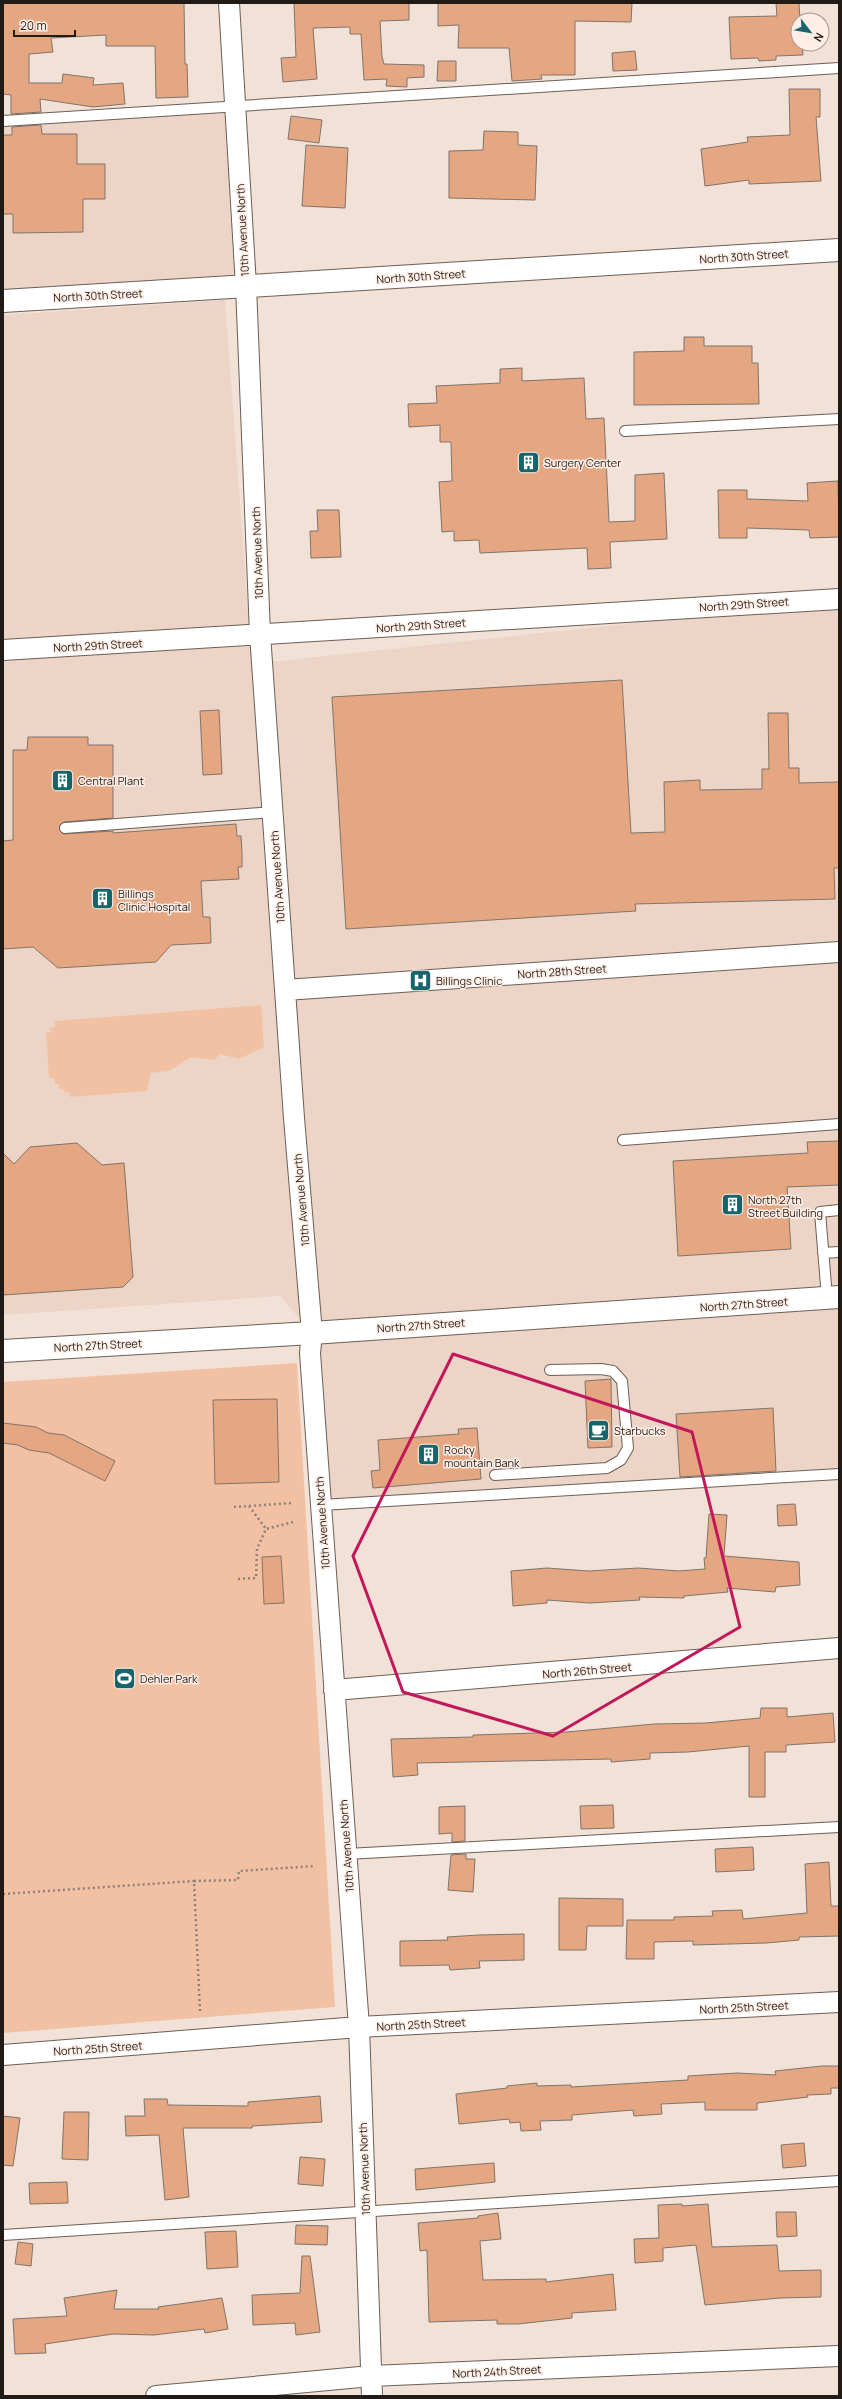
<svg xmlns="http://www.w3.org/2000/svg" width="842" height="2399" font-family="Manrope,sans-serif">
  <style>
    .built { fill: #ecd5c7 }
    .green { fill: #f2c1a4 }
    .building { fill: #e5a782; stroke: #81736a }
    .lines { fill: none; stroke-linecap: round; stroke-linejoin: round }
    .lane-casing { stroke: #6c5e56; stroke-width: 12 }
    .street-casing { stroke: #6c5e56; stroke-width: 22 }
    .secondary-casing { stroke: #6c5e56; stroke-width: 24 }
    .primary-casing { stroke: #6c5e56; stroke-width: 24 }
    .path { stroke: #8d817b; stroke-width: 2.5; stroke-dasharray: 2 3; stroke-linecap: butt }
    .lane { stroke: #fff; stroke-width: 10 }
    .street { stroke: #fff; stroke-width: 20 }
    .secondary { stroke: #fff; stroke-width: 22 }
    .primary { stroke: #fff; stroke-width: 22 }
    .marked { fill: none; stroke: #c2185b; stroke-width: 3; stroke-linejoin: round }
    .labels { text-anchor: middle; dominant-baseline: central; stroke-width: 3; stroke-linejoin: round; paint-order: stroke }
    .street-label { font-size: 11px; fill: #211b18; stroke: #feeee5 }
    .poi-label { font-size: 11px; fill: #211b18; stroke: #feeee5; text-anchor: start }
  </style>
  <rect width="100%" height="100%" fill="#f1e1d7"/>
  <path class="built" d="M 235,106 L 246,286 L 3,301 L 3,121 Z
    M 225,300 L 252,664 L 839,601 L 839,1474 L 321,1505 L 312,1333 L 280,1296 L 3,1315 L 3,315 Z"/>
  <path class="green" d="M 261,1005 L 264,1047 L 239,1059 L 220,1054 L 214,1060 L 192,1057 L 168,1071 L 151,1073 L 147,1091 L 70,1097 L 70,1092 L 64,1092 L 63,1089 L 59,1089 L 59,1084 L 55,1084 L 54,1078 L 49,1078 L 46,1033 L 51,1032 L 50,1028 L 55,1027 L 55,1021 Z
    M 297,1363 L 335,2007 L 3,2033 L 3,1382 Z"/>
  <path class="building" d="M 3,3 L 184,3 L 185,64 L 187,64 L 188,97 L 156,98 L 155,46 L 106,46 L 106,35 L 51,38 L 53,52 L 29,54 L 29,83 L 62,83 L 63,74 L 94,78 L 93,85 L 123,83 L 125,104 L 93,107 L 40,99 L 41,112 L 11,114 L 11,95 L 3,94 Z
    M 294,3 L 409,3 L 409,20 L 380,21 L 382,57 L 384,64 L 424,65 L 424,77 L 407,78 L 407,87 L 386,86 L 387,79 L 364,80 L 361,34 L 350,34 L 350,27 L 313,28 L 317,79 L 283,82 L 281,58 L 296,57 Z
    M 438,3 L 632,3 L 631,22 L 575,21 L 575,75 L 541,75 L 542,79 L 512,81 L 509,48 L 458,48 L 459,25 L 438,26 Z
    M 776,3 L 799,3 L 800,20 L 798,20 L 798,44 L 802,44 L 803,55 L 776,56 L 776,60 L 759,61 L 758,58 L 731,59 L 729,17 L 777,16 Z
    M 635,51 L 637,70 L 613,71 L 612,53 Z
    M 438,61 L 456,61 L 456,81 L 437,81 Z
    M 789,89 L 820,89 L 820,117 L 816,117 L 821,181 L 749,184 L 749,180 L 705,186 L 701,149 L 748,142 L 747,137 L 790,135 Z
    M 291,116 L 322,120 L 319,143 L 288,139 Z
    M 41,125 L 42,134 L 77,134 L 77,164 L 105,164 L 105,199 L 83,199 L 83,232 L 13,233 L 13,214 L 3,214 L 3,135 L 12,135 L 12,127 Z
    M 484,131 L 518,132 L 518,145 L 537,146 L 535,200 L 449,198 L 449,151 L 483,150 Z
    M 306,145 L 348,148 L 345,208 L 302,206 Z
    M 684,337 L 704,337 L 704,346 L 752,346 L 752,363 L 758,363 L 759,404 L 634,405 L 634,352 L 684,351 Z
    M 522,368 L 522,381 L 584,378 L 586,419 L 604,418 L 609,522 L 635,521 L 635,475 L 664,473 L 667,539 L 610,542 L 611,568 L 588,569 L 587,548 L 480,553 L 479,540 L 454,541 L 454,531 L 442,532 L 439,482 L 452,481 L 451,442 L 440,442 L 440,425 L 409,427 L 408,404 L 437,403 L 436,386 L 500,383 L 500,369 Z
    M 838,481 L 839,537 L 810,538 L 809,530 L 747,528 L 747,538 L 719,538 L 718,490 L 747,490 L 747,499 L 808,501 L 807,483 Z
    M 317,510 L 339,510 L 341,557 L 311,558 L 310,531 L 318,531 Z
    M 622,680 L 631,833 L 665,832 L 664,782 L 700,780 L 700,790 L 762,789 L 762,769 L 769,769 L 768,713 L 788,713 L 789,768 L 799,768 L 799,783 L 839,782 L 839,868 L 834,868 L 835,899 L 635,904 L 636,911 L 346,929 L 332,697 Z
    M 219,710 L 222,774 L 203,775 L 200,711 Z
    M 28,737 L 88,737 L 88,745 L 113,745 L 113,818 L 64,822 L 59,828 L 63,834 L 113,831 L 113,833 L 236,824 L 237,836 L 241,836 L 242,853 L 242,867 L 238,867 L 239,879 L 201,881 L 203,917 L 210,917 L 211,943 L 171,945 L 156,962 L 58,968 L 33,947 L 3,949 L 3,841 L 13,840 L 13,750 L 27,750 Z
    M 839,1141 L 839,1185 L 787,1187 L 791,1249 L 678,1256 L 673,1161 L 808,1153 L 807,1142 Z
    M 77,1143 L 102,1165 L 124,1163 L 133,1277 L 123,1287 L 3,1295 L 3,1153 L 14,1164 L 30,1147 Z
    M 611,1379 L 612,1447 L 588,1448 L 585,1381 Z
    M 277,1399 L 279,1482 L 215,1484 L 213,1400 Z
    M 773,1408 L 776,1471 L 680,1477 L 676,1414 Z
    M 3,1423 L 36,1427 L 48,1433 L 64,1435 L 115,1461 L 105,1481 L 49,1453 L 29,1450 L 18,1445 L 3,1443 Z
    M 477,1428 L 481,1479 L 373,1488 L 371,1471 L 380,1470 L 378,1440 L 459,1434 L 458,1429 Z
    M 795,1504 L 797,1525 L 778,1526 L 777,1505 Z
    M 709,1514 L 727,1515 L 724,1556 L 799,1562 L 800,1585 L 776,1587 L 775,1592 L 727,1588 L 728,1592 L 684,1596 L 684,1598 L 639,1597 L 640,1600 L 590,1603 L 547,1600 L 547,1603 L 513,1606 L 511,1571 L 547,1568 L 589,1571 L 638,1568 L 679,1571 L 705,1569 L 704,1558 L 706,1558 Z
    M 281,1556 L 284,1603 L 264,1604 L 262,1557 Z
    M 761,1708 L 787,1708 L 787,1717 L 833,1713 L 835,1742 L 786,1745 L 786,1752 L 765,1752 L 765,1797 L 749,1797 L 749,1746 L 688,1752 L 650,1753 L 650,1759 L 611,1762 L 611,1759 L 417,1763 L 418,1775 L 393,1777 L 391,1739 L 473,1737 L 473,1735 L 567,1732 L 654,1724 L 706,1723 L 760,1718 Z
    M 613,1805 L 614,1828 L 581,1829 L 580,1806 Z
    M 465,1806 L 465,1841 L 452,1842 L 452,1833 L 439,1834 L 439,1807 Z
    M 753,1847 L 754,1870 L 716,1872 L 715,1849 Z
    M 466,1854 L 466,1859 L 475,1859 L 473,1892 L 448,1890 L 451,1855 Z
    M 829,1862 L 831,1906 L 839,1906 L 839,1936 L 799,1937 L 799,1940 L 766,1943 L 693,1945 L 693,1941 L 654,1942 L 654,1959 L 626,1959 L 627,1920 L 674,1920 L 674,1917 L 713,1916 L 712,1911 L 742,1910 L 743,1919 L 807,1913 L 805,1864 Z
    M 559,1898 L 623,1899 L 623,1926 L 587,1926 L 586,1950 L 559,1950 Z
    M 524,1934 L 524,1960 L 479,1961 L 480,1968 L 450,1970 L 449,1965 L 400,1966 L 400,1941 L 448,1940 L 447,1937 L 478,1935 Z
    M 822,2066 L 839,2066 L 839,2088 L 831,2088 L 831,2094 L 807,2095 L 808,2097 L 757,2103 L 757,2110 L 705,2110 L 705,2102 L 661,2104 L 662,2114 L 634,2116 L 633,2110 L 572,2115 L 572,2120 L 540,2121 L 541,2130 L 521,2131 L 520,2122 L 510,2123 L 509,2119 L 459,2124 L 456,2094 L 507,2088 L 507,2086 L 537,2083 L 537,2086 L 571,2085 L 571,2087 L 688,2080 L 688,2076 L 737,2073 L 776,2075 L 775,2071 Z
    M 320,2096 L 322,2122 L 252,2126 L 252,2128 L 183,2128 L 189,2197 L 165,2200 L 159,2135 L 126,2136 L 125,2116 L 145,2116 L 144,2099 L 167,2099 L 168,2105 L 248,2106 L 248,2102 Z
    M 64,2112 L 89,2112 L 88,2160 L 62,2159 Z
    M 3,2116 L 20,2118 L 13,2166 L 3,2165 Z
    M 804,2143 L 806,2166 L 783,2168 L 781,2145 Z
    M 300,2157 L 325,2159 L 323,2186 L 298,2184 Z
    M 494,2163 L 495,2182 L 416,2190 L 415,2169 Z
    M 67,2182 L 68,2203 L 30,2204 L 29,2183 Z
    M 682,2204 L 682,2206 L 708,2204 L 712,2247 L 777,2245 L 779,2271 L 821,2270 L 821,2297 L 780,2298 L 705,2305 L 696,2245 L 663,2248 L 663,2261 L 635,2263 L 634,2239 L 659,2238 L 658,2205 Z
    M 776,2212 L 796,2212 L 797,2236 L 777,2237 Z
    M 498,2213 L 501,2239 L 480,2241 L 483,2280 L 546,2279 L 546,2282 L 613,2274 L 616,2310 L 572,2313 L 572,2318 L 518,2324 L 497,2324 L 497,2320 L 429,2322 L 427,2250 L 420,2251 L 418,2223 L 478,2218 L 478,2216 Z
    M 296,2225 L 328,2226 L 327,2245 L 295,2244 Z
    M 236,2231 L 238,2267 L 207,2269 L 205,2232 Z
    M 18,2242 L 33,2244 L 31,2266 L 15,2264 Z
    M 302,2256 L 310,2256 L 320,2332 L 296,2335 L 295,2323 L 253,2325 L 252,2295 L 300,2293 Z
    M 117,2290 L 114,2309 L 159,2309 L 158,2307 L 222,2298 L 228,2329 L 205,2333 L 204,2329 L 154,2335 L 113,2334 L 45,2344 L 46,2353 L 15,2354 L 13,2319 L 67,2316 L 64,2298 Z"/>
  <g class="lines">
    <defs>
      <path id="lane" d="M 3,121 L 839,68
        M 625,431 L 839,419
        M 65,828 L 273,812
        M 623,1140 L 839,1124
        M 823,1253 L 839,1252
        M 827,1298 L 820,1212 L 839,1210
        M 495,1475 L 607,1468 L 621,1460 L 628,1448 L 622,1381 L 613,1371 L 601,1369 L 550,1370
        M 321,1505 L 839,1474
        M 347,1854 L 839,1827
        M 3,2235 L 839,2181"/>
      <path id="street" d="M 229,3 L 246,286 L 260,634 L 294,1118 L 312,1333 L 310,1353 L 359,2027 L 372,2396
        M 3,650 L 839,599
        M 285,990 L 839,952
        M 334,1690 L 839,1648
        M 3,2055 L 359,2027 L 839,2002
        M 156,2396 L 371,2376 L 839,2356"/>
      <path id="secondary" d="M 3,301 L 839,250"/>
      <path id="primary" d="M 3,1351 L 312,1333 L 839,1297"/>
    </defs>
    <use href="#lane" class="lane-casing"/>
    <use href="#street" class="street-casing"/>
    <use href="#secondary" class="secondary-casing"/>
    <use href="#primary" class="primary-casing"/>
    <path class="path" d="M 249,1506 L 266,1529
      M 234,1507 L 292,1503
      M 238,1579 L 256,1578 L 257,1549 L 266,1529 L 293,1522
      M 3,1894 L 194,1881
      M 200,2011 L 194,1881 L 238,1880 L 239,1871 L 315,1866"/>
    <use href="#lane" class="lane"/>
    <use href="#street" class="street"/>
    <use href="#secondary" class="secondary"/>
    <use href="#primary" class="primary"/>
  </g>
  <path class="marked" d="M 453,1354 L 692,1432 L 740,1627 L 553,1736 L 403,1692 L 353,1556 Z"/>
  <defs>
    <symbol id="building-square" viewBox="-11 -11 22 22"><rect x="-9" y="-9" width="18" height="18" rx="4" fill="#17646c" stroke="#feeee5"/><path d="M-4-6H4V6H1V3H-1V6H-4ZM-2.5-4.3h1.7v1.8h-1.7ZM.8-4.3h1.7v1.8H.8ZM-2.5-1h1.7V.8h-1.7ZM.8-1h1.7V.8H.8Z" fill="#fff"/></symbol>
    <symbol id="hospital-square" viewBox="-11 -11 22 22"><rect x="-9" y="-9" width="18" height="18" rx="4" fill="#17646c" stroke="#feeee5"/><path d="M-5-5h3v3.5h4V-5h3V5h-3V1.5h-4V5h-3Z" fill="#fff"/></symbol>
    <symbol id="cafe-square" viewBox="-11 -11 22 22"><rect x="-9" y="-9" width="18" height="18" rx="4" fill="#17646c" stroke="#feeee5"/><path d="M-5.5-4.5H6V0H3Q3 3.5 0 3.5H-2.5Q-5.5 3.5-5.5 0ZM3-3.2v2h1.7v-2ZM-6 4.5H4V6H-6Z" fill="#fff"/></symbol>
    <symbol id="stadium-square" viewBox="-11 -11 22 22"><rect x="-9" y="-9" width="18" height="18" rx="4" fill="#17646c" stroke="#feeee5"/><path d="M0-5a6.5 5 0 1 0 0 10a6.5 5 0 1 0 0-10ZM-3.5-1.8h7v3.6h-7Z" fill="#fff"/></symbol>
  </defs>
  <g fill-rule="evenodd">
    <use href="#building-square" x="516" y="450" width="25" height="25"/>
    <use href="#building-square" x="50" y="768" width="25" height="25"/>
    <use href="#building-square" x="90" y="886" width="25" height="25"/>
    <use href="#hospital-square" x="408" y="968" width="25" height="25"/>
    <use href="#building-square" x="720" y="1192" width="25" height="25"/>
    <use href="#cafe-square" x="586" y="1418" width="25" height="25"/>
    <use href="#building-square" x="416" y="1442" width="25" height="25"/>
    <use href="#stadium-square" x="112" y="1666" width="25" height="25"/>
  </g>
  <g class="labels">
    <g class="street-label">
      <text transform="translate(242 230) rotate(-93)">10th Avenue North</text>
      <text transform="translate(744 256) rotate(-4)">North 30th Street</text>
      <text transform="translate(421 276) rotate(-4)">North 30th Street</text>
      <text transform="translate(98 295) rotate(-3)">North 30th Street</text>
      <text transform="translate(257 553) rotate(-92)">10th Avenue North</text>
      <text transform="translate(744 604) rotate(-4)">North 29th Street</text>
      <text transform="translate(421 625) rotate(-4)">North 29th Street</text>
      <text transform="translate(98 645) rotate(-3)">North 29th Street</text>
      <text transform="translate(277 877) rotate(-94)">10th Avenue North</text>
      <text transform="translate(562 971) rotate(-4)">North 28th Street</text>
      <text transform="translate(301 1200) rotate(-95)">10th Avenue North</text>
      <text transform="translate(744 1304) rotate(-4)">North 27th Street</text>
      <text transform="translate(421 1325) rotate(-4)">North 27th Street</text>
      <text transform="translate(98 1345) rotate(-3)">North 27th Street</text>
      <text transform="translate(322 1523) rotate(-94)">10th Avenue North</text>
      <text transform="translate(587 1670) rotate(-5)">North 26th Street</text>
      <text transform="translate(346 1846) rotate(-94)">10th Avenue North</text>
      <text transform="translate(744 2007) rotate(-3)">North 25th Street</text>
      <text transform="translate(421 2024) rotate(-3)">North 25th Street</text>
      <text transform="translate(98 2048) rotate(-4)">North 25th Street</text>
      <text transform="translate(364 2169) rotate(-92)">10th Avenue North</text>
      <text transform="translate(497 2371) rotate(-3)">North 24th Street</text>
    </g>
    <g class="poi-label">
      <text x="544" y="462">Surgery Center</text>
      <text x="78" y="780">Central Plant</text>
      <text x="118" y="893">Billings<tspan x="118" dy="13">Clinic Hospital</tspan></text>
      <text x="436" y="980">Billings Clinic</text>
      <text x="748" y="1199">North 27th<tspan x="748" dy="13">Street Building</tspan></text>
      <text x="614" y="1430">Starbucks</text>
      <text x="444" y="1449">Rocky<tspan x="444" dy="13">mountain Bank</tspan></text>
      <text x="140" y="1678">Dehler Park</text>
    </g>
  </g>
  <rect width="842" height="2399" fill="none" stroke="#211b18" stroke-width="8"/>
  <g transform="translate(810 32) rotate(121)"><circle r="19" fill="#feeee5" stroke="#a69a93"/>
  <path d="M0-3L7 15L0 10L-7 15Z" fill="#17646c"/>
  <text y="-6" font-size="11" font-weight="bold" text-anchor="middle" fill="#211b18">N</text>
  </g>
  <path d="M14 30v6h61v-6" fill="none" stroke="#211b18" stroke-width="2"/>
  <text x="20" y="30" font-size="12" fill="#211b18" stroke="#feeee5" stroke-width="3" paint-order="stroke">20 m</text>
</svg>
